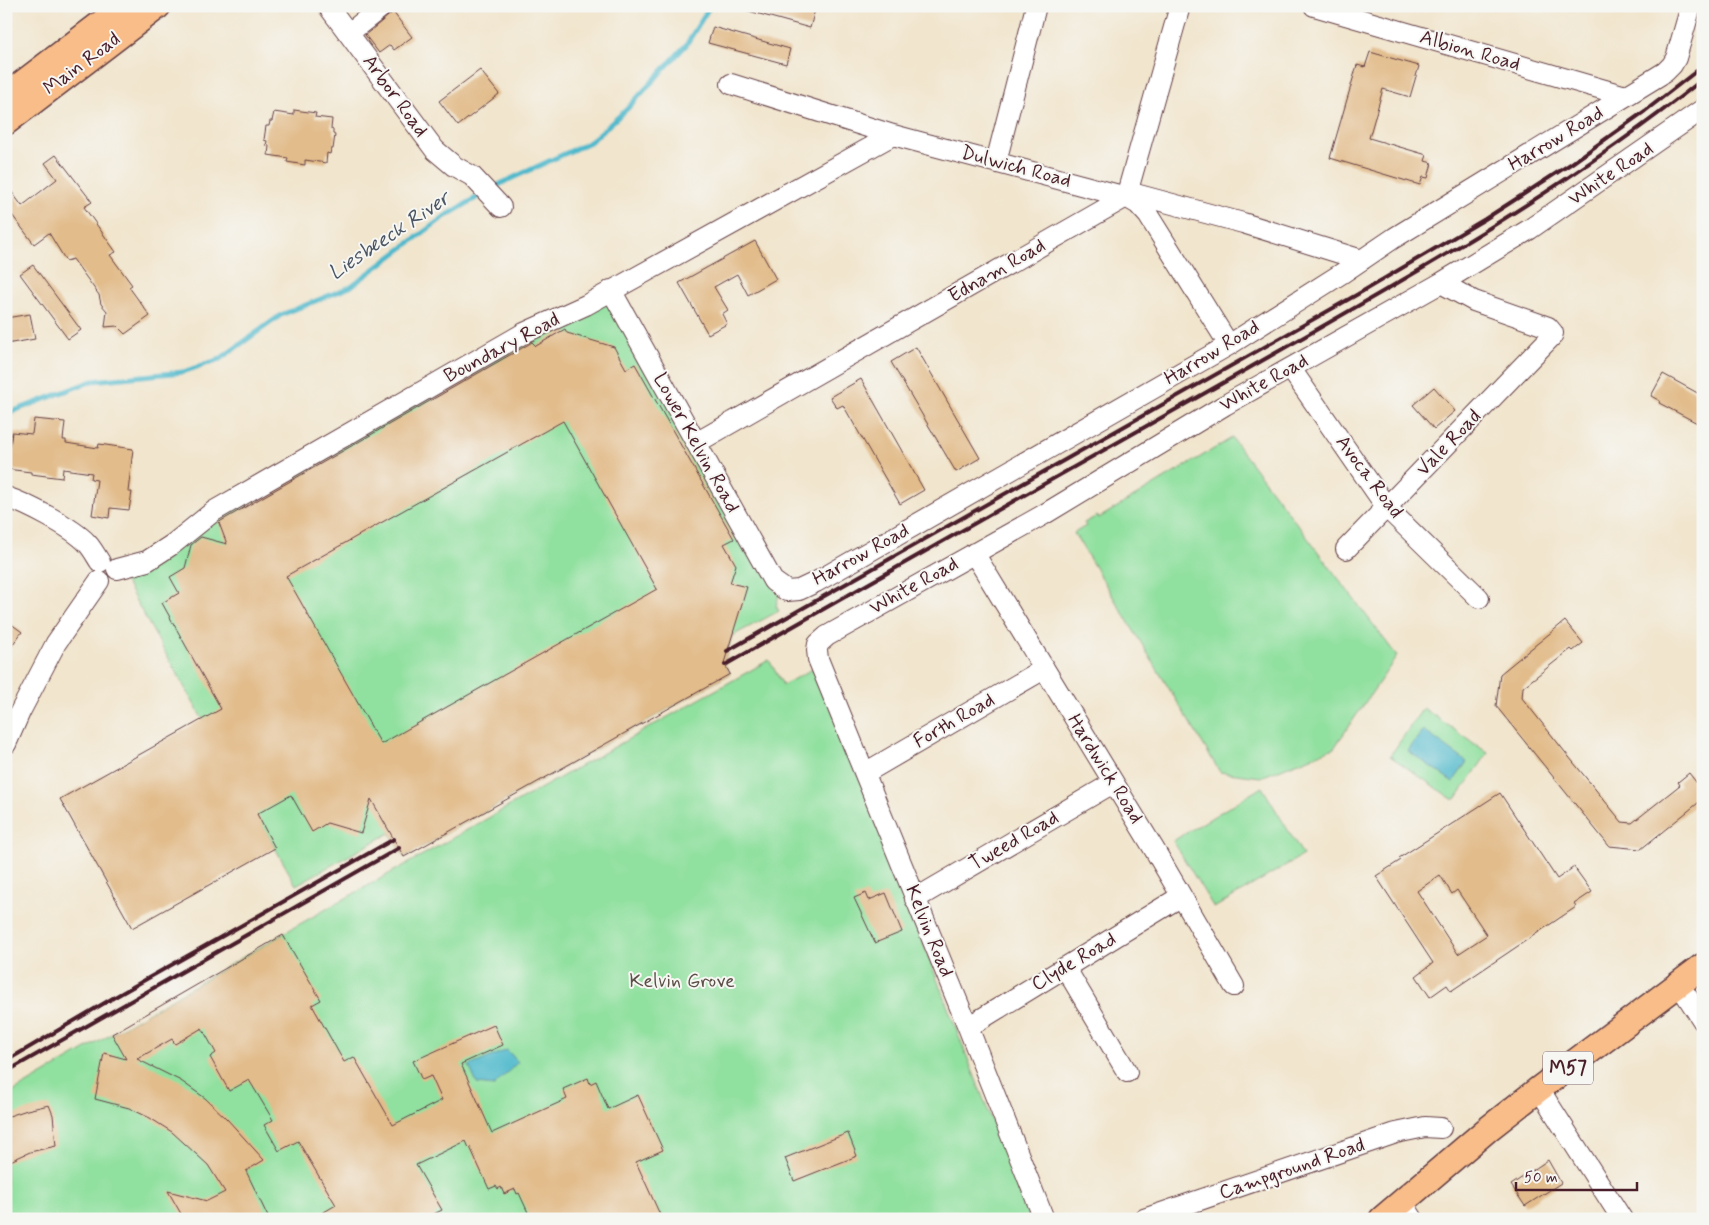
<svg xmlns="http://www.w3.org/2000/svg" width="1709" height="1225" font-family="Mynerve,sans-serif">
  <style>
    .green { fill: #90e09f; stroke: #6d8065 }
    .water { fill: #4fb9cc; stroke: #4c6c7c }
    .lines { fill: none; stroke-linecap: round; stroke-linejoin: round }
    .stream { stroke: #4fb9cc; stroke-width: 5 }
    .building { fill: #e2bc8b; fill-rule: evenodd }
    .minor-casing { stroke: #633d43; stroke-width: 22 }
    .major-casing { stroke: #633d43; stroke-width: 28 }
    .minor { stroke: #fff; stroke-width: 20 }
    .major { stroke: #f8bd89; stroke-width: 25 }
    .rail { stroke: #4a1f2b; stroke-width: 4 }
    .labels { text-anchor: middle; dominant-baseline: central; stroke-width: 4; stroke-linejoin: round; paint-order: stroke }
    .shield { fill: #f6f6f2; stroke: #7e6067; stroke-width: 1 }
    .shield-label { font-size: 19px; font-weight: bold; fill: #4a1f2b }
    .street-label { font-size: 20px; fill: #4a1f2b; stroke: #f6f6f2 }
    .park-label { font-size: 20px; fill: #5c4f48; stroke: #f6f6f2 }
    .water-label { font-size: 21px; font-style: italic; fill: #4c5563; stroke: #f6f6f2 }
  </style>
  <rect width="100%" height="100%" fill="#f6f6f2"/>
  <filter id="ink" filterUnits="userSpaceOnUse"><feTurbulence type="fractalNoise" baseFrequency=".02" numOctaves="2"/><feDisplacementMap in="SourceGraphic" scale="10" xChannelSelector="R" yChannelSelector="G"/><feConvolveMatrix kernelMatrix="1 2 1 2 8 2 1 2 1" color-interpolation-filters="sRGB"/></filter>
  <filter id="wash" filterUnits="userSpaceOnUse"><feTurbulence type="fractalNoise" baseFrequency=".0096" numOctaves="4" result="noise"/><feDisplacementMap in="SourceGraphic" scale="20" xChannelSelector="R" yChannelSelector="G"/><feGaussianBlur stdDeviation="1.12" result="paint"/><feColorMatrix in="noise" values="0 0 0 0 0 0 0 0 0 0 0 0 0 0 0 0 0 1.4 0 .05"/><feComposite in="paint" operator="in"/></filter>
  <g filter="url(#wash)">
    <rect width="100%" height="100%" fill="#f1e5cd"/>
    <path class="green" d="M 611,290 L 781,587 L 776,606 L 779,611 L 732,636 L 724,663 L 730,674 L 404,857 L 390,833 L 296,885 L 127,585 L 117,569 Z
      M 1232,438 L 1397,656 L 1334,748 L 1261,777 L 1220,772 L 1074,533 L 1086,526 L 1084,523 L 1097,516 L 1099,518 Z
      M 769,660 L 783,685 L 816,667 L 1030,1219 L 6,1219 L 6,1096 L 291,929 Z
      M 1423,708 L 1488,753 L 1456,799 L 1452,799 L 1390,756 Z
      M 1262,787 L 1303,855 L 1214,908 L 1173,841 Z"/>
    <path class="water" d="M 1423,730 L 1467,762 L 1453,782 L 1408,751 Z
      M 507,1050 L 518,1062 L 494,1086 L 477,1084 L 469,1066 Z"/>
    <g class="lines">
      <path class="stream" d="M 490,190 L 504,182 L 590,142 L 627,109 L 686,45 L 710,6
        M 6,414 L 92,381 L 183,372 L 220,359 L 281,315 L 350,287 L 444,217 L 483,194"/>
    </g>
    <g id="blocks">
      <path class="building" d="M 746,6 L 816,6 L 810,28 L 745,10 Z
        M 393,12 L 412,37 L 394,50 L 390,45 L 379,53 L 365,35 Z
        M 713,27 L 790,49 L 786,64 L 708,43 Z
        M 1370,52 L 1419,66 L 1410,97 L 1383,89 L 1369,138 L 1427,155 L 1425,161 L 1432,163 L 1428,178 L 1423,177 L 1420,185 L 1330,158 L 1357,65 L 1365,67 Z
        M 480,70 L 499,94 L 458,126 L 439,101 Z
        M 294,110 L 316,113 L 315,117 L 332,119 L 331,129 L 333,129 L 333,134 L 335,135 L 333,149 L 331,149 L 330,154 L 327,153 L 326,163 L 305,160 L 305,165 L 287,162 L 288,158 L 268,155 L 269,146 L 266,145 L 267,141 L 264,140 L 266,126 L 269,126 L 270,121 L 272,121 L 274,112 L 294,115 Z
        M 56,155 L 92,202 L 84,207 L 116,252 L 110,255 L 132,285 L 129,287 L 150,316 L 125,334 L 117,326 L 105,327 L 107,311 L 101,304 L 99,295 L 73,259 L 66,261 L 49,233 L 34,244 L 6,207 L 6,184 L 22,206 L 57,179 L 45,163 Z
        M 755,241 L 776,279 L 748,295 L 737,274 L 714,287 L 728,310 L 722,314 L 727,324 L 708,334 L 679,283 Z
        M 33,265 L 81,330 L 68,339 L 20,274 Z
        M 30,314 L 35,339 L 6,344 L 6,318 Z
        M 565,329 L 567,333 L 614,347 L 626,369 L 635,364 L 734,539 L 724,544 L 736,565 L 730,583 L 747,587 L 724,663 L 730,674 L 404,857 L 371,799 L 361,833 L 327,823 L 312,832 L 291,795 L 257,814 L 275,848 L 132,928 L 60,799 L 221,709 L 162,603 L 179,593 L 170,577 L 185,568 L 191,545 L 201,537 L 227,544 L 219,523 L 221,521 L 529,344 L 532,342 L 536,346 ZM 563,421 L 657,589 L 381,744 L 286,576 Z
        M 916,347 L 980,458 L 956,472 L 891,362 Z
        M 1663,374 L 1703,396 L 1703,426 L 1659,403 L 1660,401 L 1651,396 Z
        M 861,379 L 924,490 L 900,504 L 843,405 L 837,408 L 830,397 Z
        M 1434,387 L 1455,411 L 1434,429 L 1413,405 Z
        M 34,419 L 65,422 L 63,440 L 66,440 L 66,443 L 98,448 L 99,444 L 133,449 L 128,492 L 132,492 L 129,510 L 110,508 L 109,518 L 92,515 L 97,480 L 91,479 L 92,473 L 63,469 L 62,478 L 31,474 L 31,472 L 6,469 L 6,447 L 10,447 L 12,432 L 32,434 Z
        M 6,620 L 22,632 L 6,653 Z
        M 1565,621 L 1583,643 L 1573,651 L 1571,649 L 1523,687 L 1522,698 L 1569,757 L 1622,822 L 1632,823 L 1680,785 L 1678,782 L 1689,773 L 1703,791 L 1703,799 L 1641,849 L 1609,846 L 1496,706 L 1500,674 Z
        M 1500,793 L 1557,879 L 1574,867 L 1592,892 L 1574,904 L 1576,907 L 1451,991 L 1447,985 L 1430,997 L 1416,976 L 1433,963 L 1376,876 L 1401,860 L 1399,858 ZM 1440,875 L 1452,894 L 1457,890 L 1487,935 L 1458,954 L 1417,891 Z
        M 866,893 L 869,900 L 886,893 L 902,932 L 875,943 L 854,898 Z
        M 283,935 L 321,1000 L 312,1005 L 344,1062 L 354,1057 L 393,1125 L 442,1100 L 431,1076 L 422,1080 L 413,1061 L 494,1025 L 503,1045 L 461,1064 L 492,1133 L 567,1099 L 563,1089 L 588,1078 L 590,1084 L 596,1081 L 608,1109 L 638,1095 L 663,1150 L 636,1162 L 662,1219 L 531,1219 L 519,1193 L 517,1194 L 515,1189 L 504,1194 L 501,1187 L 498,1189 L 496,1186 L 489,1189 L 470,1147 L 469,1148 L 466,1141 L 416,1165 L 442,1210 L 434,1214 L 437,1219 L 312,1219 L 336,1205 L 298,1141 L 279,1151 L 264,1125 L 273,1120 L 249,1080 L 229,1091 L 210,1057 L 216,1053 L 202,1028 L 175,1044 L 172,1039 L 137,1059 L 181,1081 L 205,1098 L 227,1119 L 264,1160 L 246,1171 L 269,1219 L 184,1219 L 168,1191 L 207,1201 L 225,1192 L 208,1165 L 172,1132 L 150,1118 L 129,1108 L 95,1099 L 104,1053 L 126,1059 L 112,1034 Z
        M 49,1105 L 53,1115 L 56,1146 L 30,1152 L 6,1163 L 6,1117 L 27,1110 Z
        M 848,1133 L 857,1156 L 794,1181 L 785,1158 Z
        M 1548,1160 L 1561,1183 L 1525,1206 L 1511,1185 Z"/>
    </g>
  </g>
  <g filter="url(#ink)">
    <use href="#blocks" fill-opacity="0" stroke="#633d43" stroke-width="1"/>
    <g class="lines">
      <defs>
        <path id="minor" d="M 328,6 L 435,150 L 454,166 L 472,176 L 501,207
          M 1314,6 L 1626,96
          M 349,33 L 383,6
          M 731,84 L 893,135 L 1126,197 L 1138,204 L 1148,215 L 1229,345
          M 996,162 L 1036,6
          M 1128,192 L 1243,223 L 1362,260
          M 611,290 L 773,581 L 787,591 L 799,590 L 816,582 L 1229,345 L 1344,272 L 1394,238 L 1665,72 L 1672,65 L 1676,58 L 1691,6
          M 1291,369 L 1387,508 L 1479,598
          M 696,443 L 1126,197 L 1180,6
          M 6,497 C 27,504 72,527 87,543 C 92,548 96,556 100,562
          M 1346,549 L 1552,336 L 1553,333 L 1548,327 L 1474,301 L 1441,283
          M 974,553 L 1154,849 L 1234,986
          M 117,569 L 147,561 L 173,544 L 214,511 L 524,333 L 586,305 L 893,135
          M 6,744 L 20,712 L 56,643 L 99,581
          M 865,773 L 1044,669
          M 915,899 L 1113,783
          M 1065,967 L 1127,1072
          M 1679,984 L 1703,1021
          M 968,1027 L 1180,897
          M 1539,1089 L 1622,1219
          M 1402,1202 L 1413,1219
          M 1044,1219 L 968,1027 L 818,659 L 817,650 L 818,644 L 827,636 L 1043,515 L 1225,405 L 1441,283 L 1530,229 L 1703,109
          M 1144,1219 L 1396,1133 L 1425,1127 L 1441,1128"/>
        <path id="major" d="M 6,96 L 124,6
          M 6,122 L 158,6
          M 1382,1219 L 1488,1129 L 1539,1089 L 1703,966"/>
      </defs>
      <use href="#minor" class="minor-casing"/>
      <use href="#major" class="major-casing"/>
      <use href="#minor" class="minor"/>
      <use href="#major" class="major"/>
      <path class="rail" d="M 727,651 L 1358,294 L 1485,219 L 1572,163 L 1645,111 L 1703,66
        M 725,665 C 897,566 1071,469 1244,371 C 1402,281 1560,194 1703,79
        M 6,1061 L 113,998 L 394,839
        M 6,1072 L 399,848"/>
    </g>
  </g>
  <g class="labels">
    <rect class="shield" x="1543" y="1051.5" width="50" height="33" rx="4"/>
    <g class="shield-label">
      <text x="1568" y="1068">M57</text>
    </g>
    <g class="street-label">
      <text transform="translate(1470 51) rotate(16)">Albion Road</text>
      <text transform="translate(82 64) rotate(-37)">Main Road</text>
      <text transform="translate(395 96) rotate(54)">Arbor Road</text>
      <text transform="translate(1556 139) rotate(-31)">Harrow Road</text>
      <text transform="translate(1016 167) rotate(15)">Dulwich Road</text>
      <text transform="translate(1611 174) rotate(-34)">White Road</text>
      <text transform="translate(997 271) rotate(-30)">Ednam Road</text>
      <text transform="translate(502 348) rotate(-28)">Boundary Road</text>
      <text transform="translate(1212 353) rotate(-31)">Harrow Road</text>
      <text transform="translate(1264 383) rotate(-29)">White Road</text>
      <text transform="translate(696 443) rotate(61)">Lower Kelvin Road</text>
      <text transform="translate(1449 443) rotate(-46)">Vale Road</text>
      <text transform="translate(1369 477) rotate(53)">Avoca Road</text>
      <text transform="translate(861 555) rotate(-29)">Harrow Road</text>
      <text transform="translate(914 586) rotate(-29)">White Road</text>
      <text transform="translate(954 721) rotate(-30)">Forth Road</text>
      <text transform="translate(1105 769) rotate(58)">Hardwick Road</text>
      <text transform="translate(1014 841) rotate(-30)">Tweed Road</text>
      <text transform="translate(929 931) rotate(68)">Kelvin Road</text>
      <text transform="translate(1074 962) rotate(-31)">Clyde Road</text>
      <text transform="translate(1292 1169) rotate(-19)">Campground Road</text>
    </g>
    <g class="park-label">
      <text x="682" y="981">Kelvin Grove</text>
    </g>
    <g class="water-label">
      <text transform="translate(389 236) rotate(-34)">Liesbeeck River</text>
    </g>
  </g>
  <rect width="1709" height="1225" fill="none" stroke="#f6f6f2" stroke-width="25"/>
  <path d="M1516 1182v8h121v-8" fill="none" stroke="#4a1f2b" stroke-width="2.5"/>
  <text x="1524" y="1182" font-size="15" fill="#4a1f2b" stroke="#f6f6f2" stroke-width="4" paint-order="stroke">50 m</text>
</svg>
